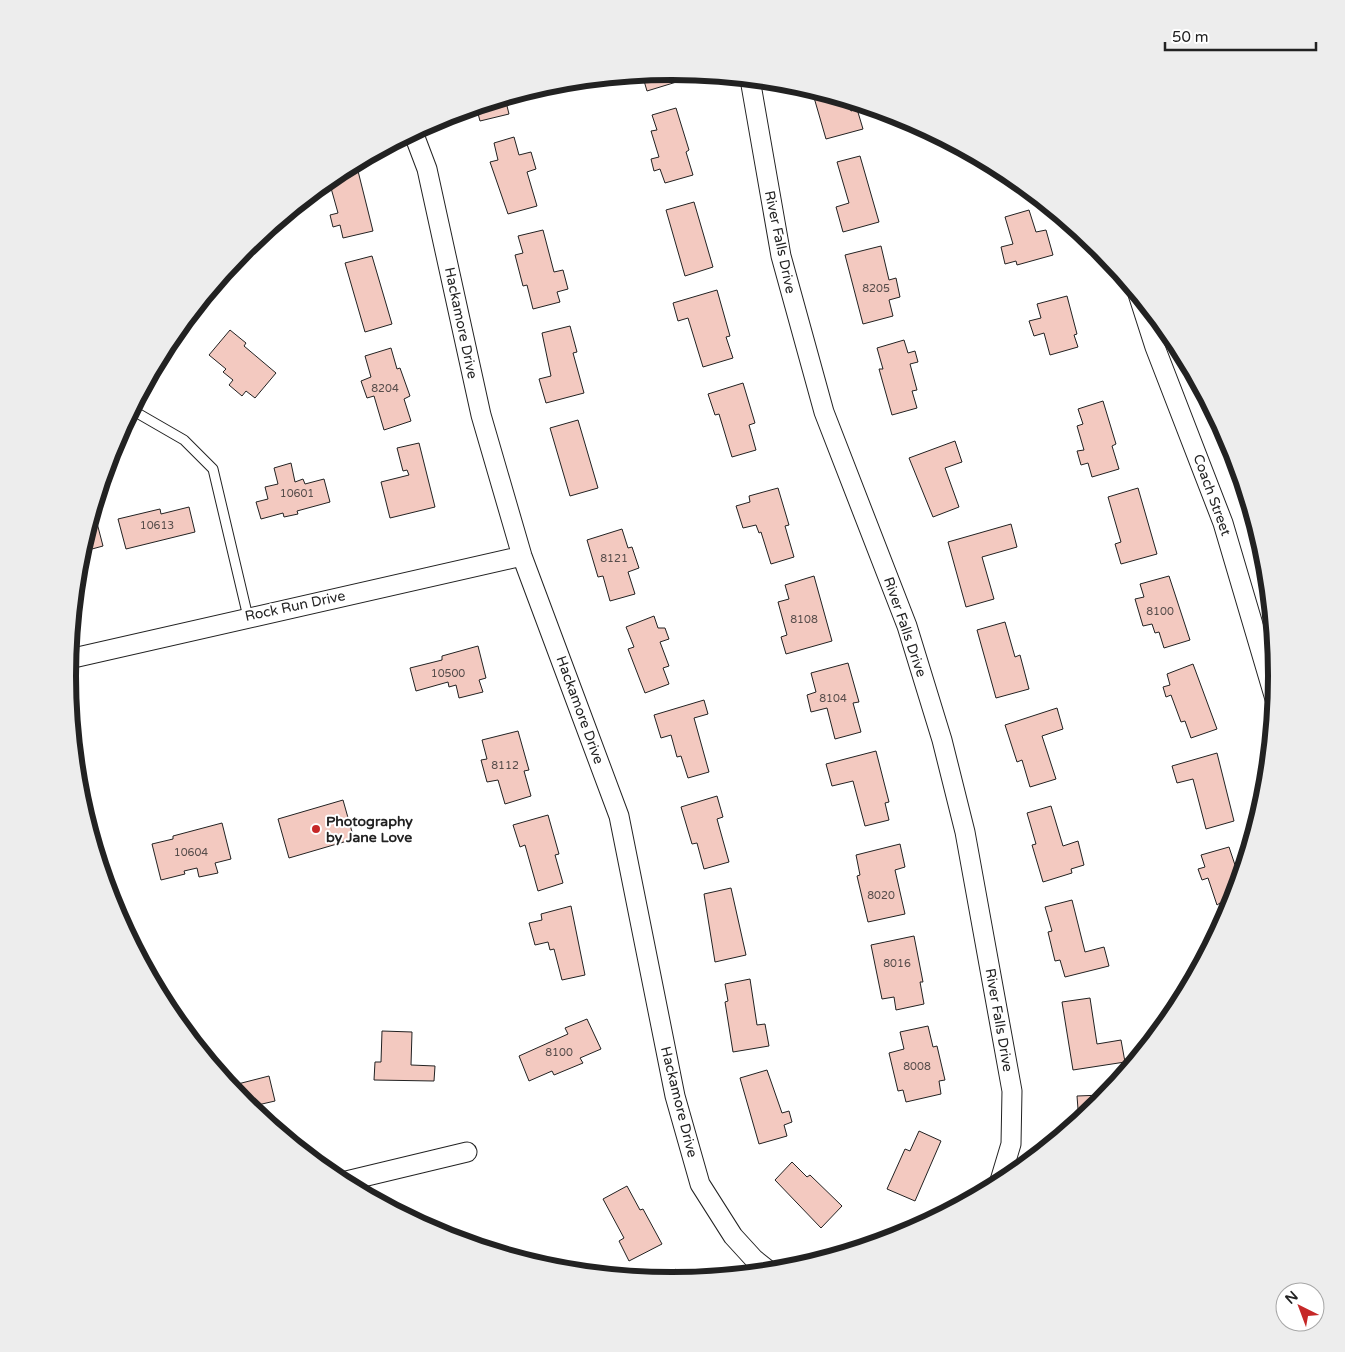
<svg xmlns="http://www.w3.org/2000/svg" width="1345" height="1352" font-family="'Varela Round',sans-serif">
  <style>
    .building { fill: #f3c9c0; stroke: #222 }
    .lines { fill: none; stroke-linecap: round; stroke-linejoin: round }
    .service-casing { stroke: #222; stroke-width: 11 }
    .minor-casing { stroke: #222; stroke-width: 21 }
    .service { stroke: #fff; stroke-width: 9 }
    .minor { stroke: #fff; stroke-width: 19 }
    .poi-dot { fill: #c62828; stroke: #fff; stroke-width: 2 }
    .labels { text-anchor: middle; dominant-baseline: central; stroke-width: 4; stroke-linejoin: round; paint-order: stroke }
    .number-label { font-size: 11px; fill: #564c4a }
    .street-label { font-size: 14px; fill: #222; stroke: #fff }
    .poi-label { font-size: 14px; font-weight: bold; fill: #222; stroke: #fff; text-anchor: start }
    .rim { fill: none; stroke: #222; stroke-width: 6 }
  </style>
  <rect width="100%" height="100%" fill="#fff"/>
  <path class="building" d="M 673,71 L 680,72 L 683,80 L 647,91 L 642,74 Z
    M 819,91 L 848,100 L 851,111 L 857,109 L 863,129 L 826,139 L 813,94 Z
    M 505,98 L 509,114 L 480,121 L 476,106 Z
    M 676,108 L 689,150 L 686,152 L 693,175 L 665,183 L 660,169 L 654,171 L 651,159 L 659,157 L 651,131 L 657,130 L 652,115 Z
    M 514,137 L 519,155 L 531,152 L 536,169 L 527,172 L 537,206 L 508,214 L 490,162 L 498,160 L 494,143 Z
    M 860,156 L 879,222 L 843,232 L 836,207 L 849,203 L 837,162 Z
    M 356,163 L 373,231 L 343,238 L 340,225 L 333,227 L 330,215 L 338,213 L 331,188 L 335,187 L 333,176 Z
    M 1001,169 L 1009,173 L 1009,174 L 1002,175 Z
    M 694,202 L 713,267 L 685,276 L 666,210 Z
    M 1029,210 L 1036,232 L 1046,230 L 1053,255 L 1017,265 L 1016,261 L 1005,264 L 1001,247 L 1013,244 L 1005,217 Z
    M 543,230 L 554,272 L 563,270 L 568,289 L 557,292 L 560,302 L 533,309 L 527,285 L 523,286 L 515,255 L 523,253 L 518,236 Z
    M 881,246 L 889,280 L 896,278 L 900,297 L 889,300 L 893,316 L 863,324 L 845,255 Z
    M 372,256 L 392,324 L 365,332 L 345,263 Z
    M 717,290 L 730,336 L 726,337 L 733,358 L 703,367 L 688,318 L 678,321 L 673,303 Z
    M 1067,296 L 1077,334 L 1074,335 L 1078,347 L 1050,355 L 1044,333 L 1034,336 L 1029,321 L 1041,318 L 1037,304 Z
    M 570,326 L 577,352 L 573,353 L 584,393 L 546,403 L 539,379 L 551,376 L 542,333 Z
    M 230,330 L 246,343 L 244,346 L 276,373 L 255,398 L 246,391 L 242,396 L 229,385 L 233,380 L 223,372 L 226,369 L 209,355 Z
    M 904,340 L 908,353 L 915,351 L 918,362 L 910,364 L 917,390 L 912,391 L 917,408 L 892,415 L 879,369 L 883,369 L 877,348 Z
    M 391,348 L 397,369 L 400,368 L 410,396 L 404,399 L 411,421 L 384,430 L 374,396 L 367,398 L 361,381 L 371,377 L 365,356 Z
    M 743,383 L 755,423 L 749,425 L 756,450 L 732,457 L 719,414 L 715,415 L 708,394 Z
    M 1103,401 L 1116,444 L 1112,446 L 1119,469 L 1092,477 L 1088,463 L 1081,465 L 1077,451 L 1084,450 L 1077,426 L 1083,424 L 1078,409 Z
    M 578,420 L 598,488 L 570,496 L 550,428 Z
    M 955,441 L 962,462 L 945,468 L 959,507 L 933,517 L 909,458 Z
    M 419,443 L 435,507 L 390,518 L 381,482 L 409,475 L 407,470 L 403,471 L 397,448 Z
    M 291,463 L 295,482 L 303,479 L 305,484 L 324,479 L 330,502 L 297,511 L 298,514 L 284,517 L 283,513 L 261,519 L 256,502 L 268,499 L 265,487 L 278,484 L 274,468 Z
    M 778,488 L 789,525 L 785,526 L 794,557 L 771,564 L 761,532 L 759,533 L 756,525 L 743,528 L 736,506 L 750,502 L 749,496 Z
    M 1138,488 L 1157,554 L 1121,564 L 1115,544 L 1121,542 L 1108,497 Z
    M 189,507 L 195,532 L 126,549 L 118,519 L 160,509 L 161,514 Z
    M 97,523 L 103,546 L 81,552 L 89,525 Z
    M 1011,524 L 1017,547 L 982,557 L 994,599 L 966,607 L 948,542 Z
    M 622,529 L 628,548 L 632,547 L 639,568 L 628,572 L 635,594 L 610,601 L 603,576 L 598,577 L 587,540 Z
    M 814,576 L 832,641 L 786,654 L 781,637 L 787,635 L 778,602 L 789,599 L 785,585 Z
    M 1169,576 L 1190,640 L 1164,648 L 1159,632 L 1155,633 L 1152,624 L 1143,626 L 1135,599 L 1144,597 L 1140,584 Z
    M 654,616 L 658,628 L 665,628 L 669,639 L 660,642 L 669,666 L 663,668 L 669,684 L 645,693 L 628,649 L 634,647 L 626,627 Z
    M 1005,622 L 1015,657 L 1020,655 L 1029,689 L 996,698 L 977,630 Z
    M 478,646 L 486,678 L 479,680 L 483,692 L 459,698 L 456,685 L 449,687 L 448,682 L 416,691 L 410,668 L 442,660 L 442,656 Z
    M 848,663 L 859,702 L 853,703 L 861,732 L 835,739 L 827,708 L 811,712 L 807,695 L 816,692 L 811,673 Z
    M 1193,664 L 1217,729 L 1191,738 L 1185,721 L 1181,722 L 1171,695 L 1166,697 L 1163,687 L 1170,685 L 1167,674 Z
    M 704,700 L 708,714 L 694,718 L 709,772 L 688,778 L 681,756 L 677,757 L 671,735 L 661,738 L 654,715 Z
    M 1057,708 L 1063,729 L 1042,736 L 1056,779 L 1030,787 L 1022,760 L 1017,762 L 1005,725 Z
    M 518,731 L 529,770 L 524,771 L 531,796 L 505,804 L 498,780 L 487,782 L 481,760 L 487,759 L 482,740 Z
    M 876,751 L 889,802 L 885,803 L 889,820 L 865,826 L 853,781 L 832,786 L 826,764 Z
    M 1217,753 L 1234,821 L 1206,829 L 1193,779 L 1177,783 L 1172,766 Z
    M 717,796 L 723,817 L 717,819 L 729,862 L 704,869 L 697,843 L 692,844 L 681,807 Z
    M 343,800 L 354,839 L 289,858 L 278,819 Z
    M 1051,806 L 1063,846 L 1078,841 L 1084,865 L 1071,869 L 1072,873 L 1043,882 L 1032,845 L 1036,844 L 1027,813 Z
    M 548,815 L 559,854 L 555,855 L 563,883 L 538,891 L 525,845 L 520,847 L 513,825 Z
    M 222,823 L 231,859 L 215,863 L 218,873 L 199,877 L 197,868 L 184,871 L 185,874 L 161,880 L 152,844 L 173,839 L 173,836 Z
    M 900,844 L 905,867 L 895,870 L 905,914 L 868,922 L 857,876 L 860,875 L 856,855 Z
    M 1229,847 L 1240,880 L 1231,908 L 1225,919 L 1220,903 L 1217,905 L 1208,878 L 1202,880 L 1198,869 L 1205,867 L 1201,855 Z
    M 731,888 L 746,955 L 715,962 L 704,894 Z
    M 1072,900 L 1085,952 L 1104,947 L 1109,966 L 1065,977 L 1060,960 L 1055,961 L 1048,932 L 1052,931 L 1045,907 Z
    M 571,906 L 585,975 L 562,980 L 554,949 L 550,950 L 548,942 L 535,945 L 529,923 L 542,920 L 541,914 Z
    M 914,936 L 923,982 L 920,982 L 924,1004 L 896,1010 L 894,997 L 882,999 L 871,945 Z
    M 750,979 L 757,1025 L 765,1024 L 769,1046 L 733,1052 L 725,1002 L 728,1001 L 725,984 Z
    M 1090,998 L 1097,1044 L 1121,1040 L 1125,1062 L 1073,1070 L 1062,1002 Z
    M 587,1019 L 601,1049 L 580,1058 L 583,1063 L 554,1075 L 552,1071 L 529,1081 L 519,1056 L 568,1034 L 565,1028 Z
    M 928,1026 L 933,1047 L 937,1046 L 945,1080 L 939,1081 L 941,1094 L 906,1102 L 903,1090 L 898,1091 L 889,1053 L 904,1049 L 900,1032 Z
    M 382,1031 L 412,1032 L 411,1065 L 435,1066 L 434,1081 L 374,1080 L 375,1062 L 381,1062 Z
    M 767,1070 L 782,1113 L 789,1111 L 792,1122 L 784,1125 L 787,1136 L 759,1144 L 740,1078 Z
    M 269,1076 L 275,1101 L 249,1107 L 230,1086 Z
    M 1103,1095 L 1103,1101 L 1100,1104 L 1079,1122 L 1077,1096 Z
    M 919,1131 L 941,1141 L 915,1201 L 887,1189 L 905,1149 L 910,1151 Z
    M 792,1162 L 807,1177 L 810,1175 L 842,1206 L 821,1228 L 775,1180 Z
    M 627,1186 L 640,1210 L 643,1209 L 662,1244 L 629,1261 L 619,1241 L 624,1238 L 603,1199 Z
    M 676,1269 L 684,1280 L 662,1280 Z"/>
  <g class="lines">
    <defs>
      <path id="service" d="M 132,410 L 184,440 L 213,469 L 248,617"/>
      <path id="minor" d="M 750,79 L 781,256 L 824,412 L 907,626 L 942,740 L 965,832 L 1012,1091 L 1011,1144 L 999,1184
        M 413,132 L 427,169 L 481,415 L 522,556 L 619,816 L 675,1096 L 700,1184 L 733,1236 L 754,1259 L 769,1271
        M 1138,294 L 1155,347 L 1223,523 L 1275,699
        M 69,659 L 522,556
        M 342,1182 L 467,1152"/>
    </defs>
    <use href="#service" class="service-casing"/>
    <use href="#minor" class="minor-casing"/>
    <use href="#service" class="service"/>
    <use href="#minor" class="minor"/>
  </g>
  <circle class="poi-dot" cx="316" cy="829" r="5"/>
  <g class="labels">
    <g class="number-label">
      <text x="876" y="288">8205</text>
      <text x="385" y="388">8204</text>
      <text x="297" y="493">10601</text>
      <text x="157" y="525">10613</text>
      <text x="614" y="558">8121</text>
      <text x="1160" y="611">8100</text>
      <text x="804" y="619">8108</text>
      <text x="448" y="673">10500</text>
      <text x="833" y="698">8104</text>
      <text x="505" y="765">8112</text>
      <text x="191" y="852">10604</text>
      <text x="881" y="895">8020</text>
      <text x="897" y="963">8016</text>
      <text x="559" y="1052">8100</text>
      <text x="917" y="1066">8008</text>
    </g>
    <g class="street-label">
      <text transform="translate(780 242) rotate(78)">River Falls Drive</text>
      <text transform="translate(461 323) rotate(78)">Hackamore Drive</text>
      <text transform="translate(1212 495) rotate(70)">Coach Street</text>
      <text transform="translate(295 606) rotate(-12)">Rock Run Drive</text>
      <text transform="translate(905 627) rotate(71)">River Falls Drive</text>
      <text transform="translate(580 710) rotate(70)">Hackamore Drive</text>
      <text transform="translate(999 1020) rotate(80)">River Falls Drive</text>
      <text transform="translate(679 1102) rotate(76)">Hackamore Drive</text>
    </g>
    <g class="poi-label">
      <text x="326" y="821">Photography<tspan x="326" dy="16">by Jane Love</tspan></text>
    </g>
  </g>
  <path d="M0 0H1345V1352H0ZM76 676a596 596 0 1 1 1192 0a596 596 0 1 1-1192 0Z" fill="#ededed" fill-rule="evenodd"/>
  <path class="rim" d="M76 676a596 596 0 1 1 1192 0a596 596 0 1 1-1192 0Z"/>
  <g transform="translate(1300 1307) rotate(318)"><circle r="24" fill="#ffffff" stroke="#a7a7a7"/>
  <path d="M0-4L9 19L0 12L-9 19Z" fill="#c62828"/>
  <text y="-8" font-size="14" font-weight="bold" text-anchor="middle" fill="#222222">N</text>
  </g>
  <path d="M1165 42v8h151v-8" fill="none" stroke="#222222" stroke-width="2.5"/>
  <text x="1172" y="42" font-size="15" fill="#222222" stroke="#ffffff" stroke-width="4" paint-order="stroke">50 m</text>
</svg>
